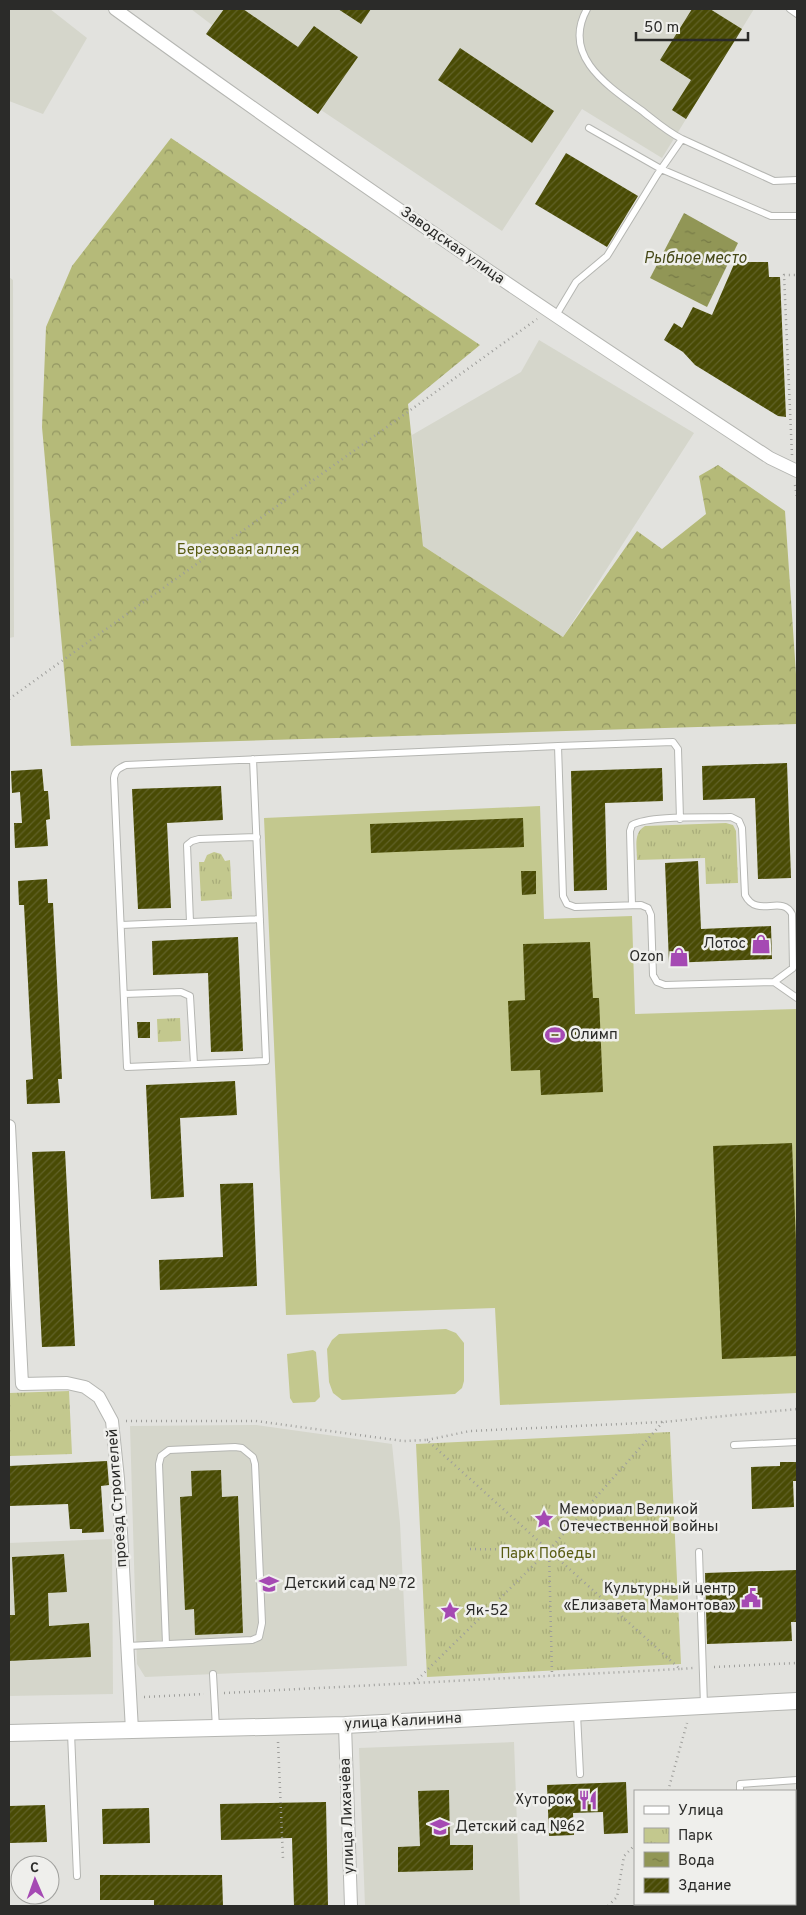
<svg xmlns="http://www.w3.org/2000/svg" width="806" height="1915" font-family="Overpass,sans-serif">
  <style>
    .built { fill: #d5d6cb }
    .forest { fill: url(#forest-crowns) }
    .park { fill: url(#park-tufts) }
    .pitch { fill: #c3c88e }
    .water { fill: url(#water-ripples) }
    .building { fill: url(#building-hatch) }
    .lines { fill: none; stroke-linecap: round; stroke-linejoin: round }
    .service-casing { stroke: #b5b6b2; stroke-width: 8 }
    .minor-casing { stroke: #b5b6b2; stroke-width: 14 }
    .tertiary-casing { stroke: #b5b6b2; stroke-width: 18 }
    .path { stroke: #9e9e9b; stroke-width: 2.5; stroke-dasharray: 1 4; stroke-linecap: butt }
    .service { stroke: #fff; stroke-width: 6 }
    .minor { stroke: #fff; stroke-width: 12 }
    .tertiary { stroke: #fff; stroke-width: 16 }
    .labels { text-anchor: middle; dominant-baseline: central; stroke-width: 5; stroke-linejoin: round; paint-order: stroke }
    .street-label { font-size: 15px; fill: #2b2b29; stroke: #efefec }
    .park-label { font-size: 15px; fill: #595c12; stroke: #efefec }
    .poi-label { font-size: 15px; fill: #2b2b29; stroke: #efefec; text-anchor: start }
    .water-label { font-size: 16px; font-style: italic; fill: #474a19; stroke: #efefec }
  </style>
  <defs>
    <pattern id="forest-crowns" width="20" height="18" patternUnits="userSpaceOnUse" patternTransform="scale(1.25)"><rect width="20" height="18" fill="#b5ba79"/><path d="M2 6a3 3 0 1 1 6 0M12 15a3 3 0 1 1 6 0" fill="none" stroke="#939763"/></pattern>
    <pattern id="park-tufts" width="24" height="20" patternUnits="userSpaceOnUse" patternTransform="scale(1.25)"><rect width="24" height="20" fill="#c3c88e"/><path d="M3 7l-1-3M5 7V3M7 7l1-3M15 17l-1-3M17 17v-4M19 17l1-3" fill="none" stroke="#a8ac7a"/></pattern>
    <pattern id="water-ripples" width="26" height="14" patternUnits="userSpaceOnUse" patternTransform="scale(1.25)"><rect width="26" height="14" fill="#919656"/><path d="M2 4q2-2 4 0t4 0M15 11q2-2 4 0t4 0" fill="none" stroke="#777b47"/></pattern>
    <pattern id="building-hatch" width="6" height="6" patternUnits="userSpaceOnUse" patternTransform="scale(1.25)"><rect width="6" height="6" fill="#494b04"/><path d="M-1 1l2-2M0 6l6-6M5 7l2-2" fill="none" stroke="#616229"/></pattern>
  </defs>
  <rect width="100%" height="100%" fill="#e2e2de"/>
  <path class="built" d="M 9,9 L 50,9 L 87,38 L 43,114 L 9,101 Z
    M 191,9 L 754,9 L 662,158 L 582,109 L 502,231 L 321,110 L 318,114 L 206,34 L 212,25 Z
    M 9,277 L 13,280 L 14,637 L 9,638 Z
    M 539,340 L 694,433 L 563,637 L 423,546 L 412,435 L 521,372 Z
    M 256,1425 L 392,1444 L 400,1523 L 407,1666 L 145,1677 L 137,1664 L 130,1426 Z
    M 112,1539 L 113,1694 L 9,1696 L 9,1543 Z
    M 514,1742 L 520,1906 L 365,1906 L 359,1748 Z"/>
  <path class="forest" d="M 171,138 L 480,345 L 408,404 L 423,546 L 563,637 L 637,531 L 662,549 L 706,514 L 699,476 L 718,465 L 785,511 L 797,689 L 797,724 L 71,746 L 42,427 L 46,327 L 72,266 Z"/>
  <path class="park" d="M 726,823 L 733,825 L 736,831 L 738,883 L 706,884 L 705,858 L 637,860 C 637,847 633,833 645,826 Z
    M 214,852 L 221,854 L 225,861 L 230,860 L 232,899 L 201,901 L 199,862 L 204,862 L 207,855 Z
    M 180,1018 L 181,1041 L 158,1042 L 157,1019 Z
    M 69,1391 L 72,1454 L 9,1456 L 9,1393 Z
    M 670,1432 L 681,1664 L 427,1677 L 416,1444 Z"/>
  <path class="pitch" d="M 540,806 L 544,919 L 632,916 L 635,1014 L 797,1009 L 797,1393 L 500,1405 L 495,1308 L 286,1315 L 264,818 Z
    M 446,1329 L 456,1333 L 464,1343 L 464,1381 L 462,1388 L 455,1394 L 342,1400 L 333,1393 L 329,1382 L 327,1349 L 332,1340 L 339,1334 Z
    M 313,1350 L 316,1352 L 320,1397 L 315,1402 L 293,1403 L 290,1398 L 287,1354 Z"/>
  <path class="water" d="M 684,213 L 738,243 L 707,307 L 650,278 Z"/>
  <path class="building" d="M 224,9 L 243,9 L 298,47 L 314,26 L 358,57 L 318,114 L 206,34 Z
    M 338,9 L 371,9 L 361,24 Z
    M 692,9 L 710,9 L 742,29 L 686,119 L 672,110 L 691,80 L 660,60 Z
    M 460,48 L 554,111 L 532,143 L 438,80 Z
    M 566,153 L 638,196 L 607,247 L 535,204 Z
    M 735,262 L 768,262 L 769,277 L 780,277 L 786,417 L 778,416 L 695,365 L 683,352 L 664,340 L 674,323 L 682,328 L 693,307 L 712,315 Z
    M 787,763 L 791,878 L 758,879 L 755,798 L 703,800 L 702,766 Z
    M 662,768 L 663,801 L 605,803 L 607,890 L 574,891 L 571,771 Z
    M 42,769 L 44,791 L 48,791 L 50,819 L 46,820 L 48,846 L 15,848 L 14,823 L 22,823 L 20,792 L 12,793 L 11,771 Z
    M 221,786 L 223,820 L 167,823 L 171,908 L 138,909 L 132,789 Z
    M 523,818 L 524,847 L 371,853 L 370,824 Z
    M 698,861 L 701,929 L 771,926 L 772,959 L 669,963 L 665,863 Z
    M 521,871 L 536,871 L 536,894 L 522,895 Z
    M 47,879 L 48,903 L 53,903 L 62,1079 L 58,1079 L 60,1103 L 27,1104 L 26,1080 L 33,1079 L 24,905 L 19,905 L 18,881 Z
    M 238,937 L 243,1051 L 211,1052 L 208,973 L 153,975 L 152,941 Z
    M 590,942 L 593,998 L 599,998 L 603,1092 L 541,1095 L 540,1070 L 511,1071 L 508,1001 L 525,1000 L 523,944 Z
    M 137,1022 L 150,1022 L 150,1038 L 138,1038 Z
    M 235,1081 L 237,1115 L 180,1118 L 184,1197 L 151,1199 L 146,1085 Z
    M 792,1143 L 797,1266 L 797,1356 L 722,1359 L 713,1146 Z
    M 65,1151 L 75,1346 L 42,1347 L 32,1152 Z
    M 253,1183 L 257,1286 L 160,1290 L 159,1260 L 223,1257 L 220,1184 Z
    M 107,1461 L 109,1485 L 101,1486 L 104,1532 L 82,1533 L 82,1529 L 70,1529 L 68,1504 L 9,1506 L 9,1466 Z
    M 780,1462 L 797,1462 L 797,1481 L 793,1481 L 794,1507 L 752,1509 L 751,1467 L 780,1466 Z
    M 221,1470 L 222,1497 L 238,1496 L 243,1633 L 195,1635 L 194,1609 L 185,1610 L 180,1497 L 192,1496 L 191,1471 Z
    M 64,1554 L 67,1592 L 48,1593 L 49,1626 L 89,1623 L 91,1657 L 9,1661 L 9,1615 L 15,1615 L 12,1557 Z
    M 797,1570 L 797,1622 L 791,1622 L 792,1641 L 707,1644 L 705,1573 Z
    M 626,1782 L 628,1833 L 604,1834 L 603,1812 L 573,1813 L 574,1835 L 549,1836 L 547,1785 Z
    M 449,1790 L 450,1845 L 473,1845 L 473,1870 L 398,1872 L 398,1847 L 420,1846 L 418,1791 Z
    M 326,1802 L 328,1906 L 294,1906 L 292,1838 L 221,1840 L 220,1804 Z
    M 45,1805 L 47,1842 L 9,1843 L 9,1806 Z
    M 149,1808 L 150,1843 L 103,1844 L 102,1809 Z
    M 100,1875 L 222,1875 L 223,1906 L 154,1906 L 154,1900 L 100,1900 Z"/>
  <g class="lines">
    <defs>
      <path id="service" d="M 587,9 C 561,56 608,86 641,110 C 654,120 667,132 682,139
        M 790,9 L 797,14
        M 589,128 L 661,169 L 771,216 L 797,216
        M 555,317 L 576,282 L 607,256 L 657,175 L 682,139 L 774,181 L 797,180
        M 253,759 L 266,1061 L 127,1067 L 114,778 C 115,770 119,768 126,765 L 558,746
        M 680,819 L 678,749 L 673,742 L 558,746 L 563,896 L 567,904 L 575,907 L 641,905 L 648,908 L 651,915 L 653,975 L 657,982 L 665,985 L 774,982 L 797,998
        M 632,905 L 630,831 L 632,825 C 650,815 708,818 731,817 L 739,821 L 742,828 L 745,895 C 757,919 782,894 792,914 L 793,968 L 774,982
        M 190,922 L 187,845 L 192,841 L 199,839 L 257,837
        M 121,925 L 260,919
        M 124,994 L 181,992 L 190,996 L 194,1064
        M 734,1445 L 797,1442
        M 699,1552 L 704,1706
        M 127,1646 L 252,1640 L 259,1637 L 262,1623 L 255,1464 L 253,1457 L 242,1448 L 235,1447 L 169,1450 L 161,1456 L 159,1464 L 166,1644
        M 213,1674 L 216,1728
        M 577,1714 L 580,1774
        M 71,1733 L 77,1876
        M 740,1791 L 740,1784 L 797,1780
        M 743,1904 L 743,1906"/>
      <path id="minor" d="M 115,9 C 329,165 549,313 770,458 L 797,471
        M 9,1126 L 22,1384 L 67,1383 L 85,1387 L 99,1397 L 112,1421 L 118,1479 L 132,1730
        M 345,1725 L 351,1906"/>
      <path id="tertiary" d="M 9,1733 L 345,1725 L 797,1701"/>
    </defs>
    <use href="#service" class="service-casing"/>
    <use href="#minor" class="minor-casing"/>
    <use href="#tertiary" class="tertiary-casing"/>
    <path class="path" d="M 792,455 L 784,275 L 797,275
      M 795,485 L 797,498
      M 9,699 L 537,319
      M 126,1421 L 256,1421 L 403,1441 L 427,1440 L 680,1669 L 693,1668
      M 427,1440 L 470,1431 L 663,1422 L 797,1409
      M 470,1549 L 549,1550 L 552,1675
      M 714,1667 L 797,1663
      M 414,1683 L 549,1550 L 663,1422
      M 224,1693 L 680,1669
      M 144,1697 L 204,1694
      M 278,1742 L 283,1859
      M 668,1791 L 687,1723
      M 608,1906 L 617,1897 L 624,1856 L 635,1845"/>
    <use href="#service" class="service"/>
    <use href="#minor" class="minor"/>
    <use href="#tertiary" class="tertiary"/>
  </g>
  <defs>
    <symbol id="shop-bare" viewBox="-9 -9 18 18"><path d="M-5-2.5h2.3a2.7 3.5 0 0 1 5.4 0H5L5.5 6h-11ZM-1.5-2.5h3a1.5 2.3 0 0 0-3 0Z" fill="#a549b3" stroke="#efefec" stroke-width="2.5" paint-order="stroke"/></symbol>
    <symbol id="stadium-bare" viewBox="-9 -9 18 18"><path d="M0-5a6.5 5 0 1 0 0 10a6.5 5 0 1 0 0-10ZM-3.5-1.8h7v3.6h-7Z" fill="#a549b3" stroke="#efefec" stroke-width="2.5" paint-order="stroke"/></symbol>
    <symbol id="sight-bare" viewBox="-9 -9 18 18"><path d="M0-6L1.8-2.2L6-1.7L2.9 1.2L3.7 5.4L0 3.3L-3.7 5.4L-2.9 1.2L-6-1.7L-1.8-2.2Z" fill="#a549b3" stroke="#efefec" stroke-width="2.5" paint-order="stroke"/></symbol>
    <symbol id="school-bare" viewBox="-9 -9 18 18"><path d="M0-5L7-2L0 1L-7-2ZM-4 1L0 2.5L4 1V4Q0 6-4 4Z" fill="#a549b3" stroke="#efefec" stroke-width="2.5" paint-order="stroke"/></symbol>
    <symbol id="civic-bare" viewBox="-9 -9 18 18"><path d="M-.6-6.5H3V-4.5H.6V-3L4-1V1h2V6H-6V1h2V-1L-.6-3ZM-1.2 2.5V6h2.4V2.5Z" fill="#a549b3" stroke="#efefec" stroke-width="2.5" paint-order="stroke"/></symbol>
    <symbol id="restaurant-bare" viewBox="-9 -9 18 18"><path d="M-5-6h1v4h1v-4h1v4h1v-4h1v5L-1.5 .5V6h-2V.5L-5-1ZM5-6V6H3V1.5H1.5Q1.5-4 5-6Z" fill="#a549b3" stroke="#efefec" stroke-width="2.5" paint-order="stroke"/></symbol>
  </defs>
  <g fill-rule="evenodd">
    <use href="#shop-bare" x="747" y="930" width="28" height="28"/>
    <use href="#shop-bare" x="665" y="943" width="28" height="28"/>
    <use href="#stadium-bare" x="541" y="1021" width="28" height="28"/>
    <use href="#sight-bare" x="530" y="1505" width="28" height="28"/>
    <use href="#school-bare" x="255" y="1570" width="28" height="28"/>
    <use href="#civic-bare" x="737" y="1584" width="28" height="28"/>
    <use href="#sight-bare" x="436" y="1597" width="28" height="28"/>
    <use href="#restaurant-bare" x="574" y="1786" width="28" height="28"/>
    <use href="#school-bare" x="426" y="1813" width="28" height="28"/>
  </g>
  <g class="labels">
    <g class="street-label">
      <text transform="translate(452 246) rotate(35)">Заводская улица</text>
      <text transform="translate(118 1498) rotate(-94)">проезд Строителей</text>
      <text transform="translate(403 1722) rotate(-3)">улица Калинина</text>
      <text transform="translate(348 1816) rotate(-92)">улица Лихачёва</text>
    </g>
    <g class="park-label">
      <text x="238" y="550">Березовая аллея</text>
      <text x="548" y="1554">Парк Победы</text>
    </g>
    <g class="poi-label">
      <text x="746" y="944" text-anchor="end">Лотос</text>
      <text x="664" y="957" text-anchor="end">Ozon</text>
      <text x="570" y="1035">Олимп</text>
      <text x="559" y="1510">Мемориал Великой<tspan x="559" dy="17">Отечественной войны</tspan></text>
      <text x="284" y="1584">Детский сад № 72</text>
      <text x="736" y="1589" text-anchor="end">Культурный центр<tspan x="736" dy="17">«Елизавета Мамонтова»</tspan></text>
      <text x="465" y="1611">Як-52</text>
      <text x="573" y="1800" text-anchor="end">Хуторок</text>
      <text x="455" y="1827">Детский сад №62</text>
    </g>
    <g class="water-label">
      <text x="695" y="259">Рыбное место</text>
    </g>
  </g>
  <rect width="806" height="1915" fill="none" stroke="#2b2b29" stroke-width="20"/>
  <rect x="634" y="1790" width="162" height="115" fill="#efefec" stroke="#a1a19e"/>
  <rect x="644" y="1806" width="25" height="8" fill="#ffffff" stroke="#a1a19e"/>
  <text x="678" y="1815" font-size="15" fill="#2b2b29">Улица</text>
  <rect x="644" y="1828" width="25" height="15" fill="url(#park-tufts)" stroke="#a1a19e"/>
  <text x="678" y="1840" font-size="15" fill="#2b2b29">Парк</text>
  <rect x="644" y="1852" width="25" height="15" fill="url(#water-ripples)" stroke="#a1a19e"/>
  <text x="678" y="1865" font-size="15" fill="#2b2b29">Вода</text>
  <rect x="644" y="1878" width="25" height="15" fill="url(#building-hatch)" stroke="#a1a19e"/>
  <text x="678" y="1890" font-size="15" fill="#2b2b29">Здание</text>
  <g transform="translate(35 1880) rotate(358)"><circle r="24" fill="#efefec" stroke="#a1a19e"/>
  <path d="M0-4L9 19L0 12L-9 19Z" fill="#a549b3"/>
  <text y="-8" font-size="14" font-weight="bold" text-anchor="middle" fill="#2b2b29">С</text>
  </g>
  <path d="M636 32v8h112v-8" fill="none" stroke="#2b2b29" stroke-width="2.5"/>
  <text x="644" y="32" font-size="15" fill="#2b2b29" stroke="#efefec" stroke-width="4" paint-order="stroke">50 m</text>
</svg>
